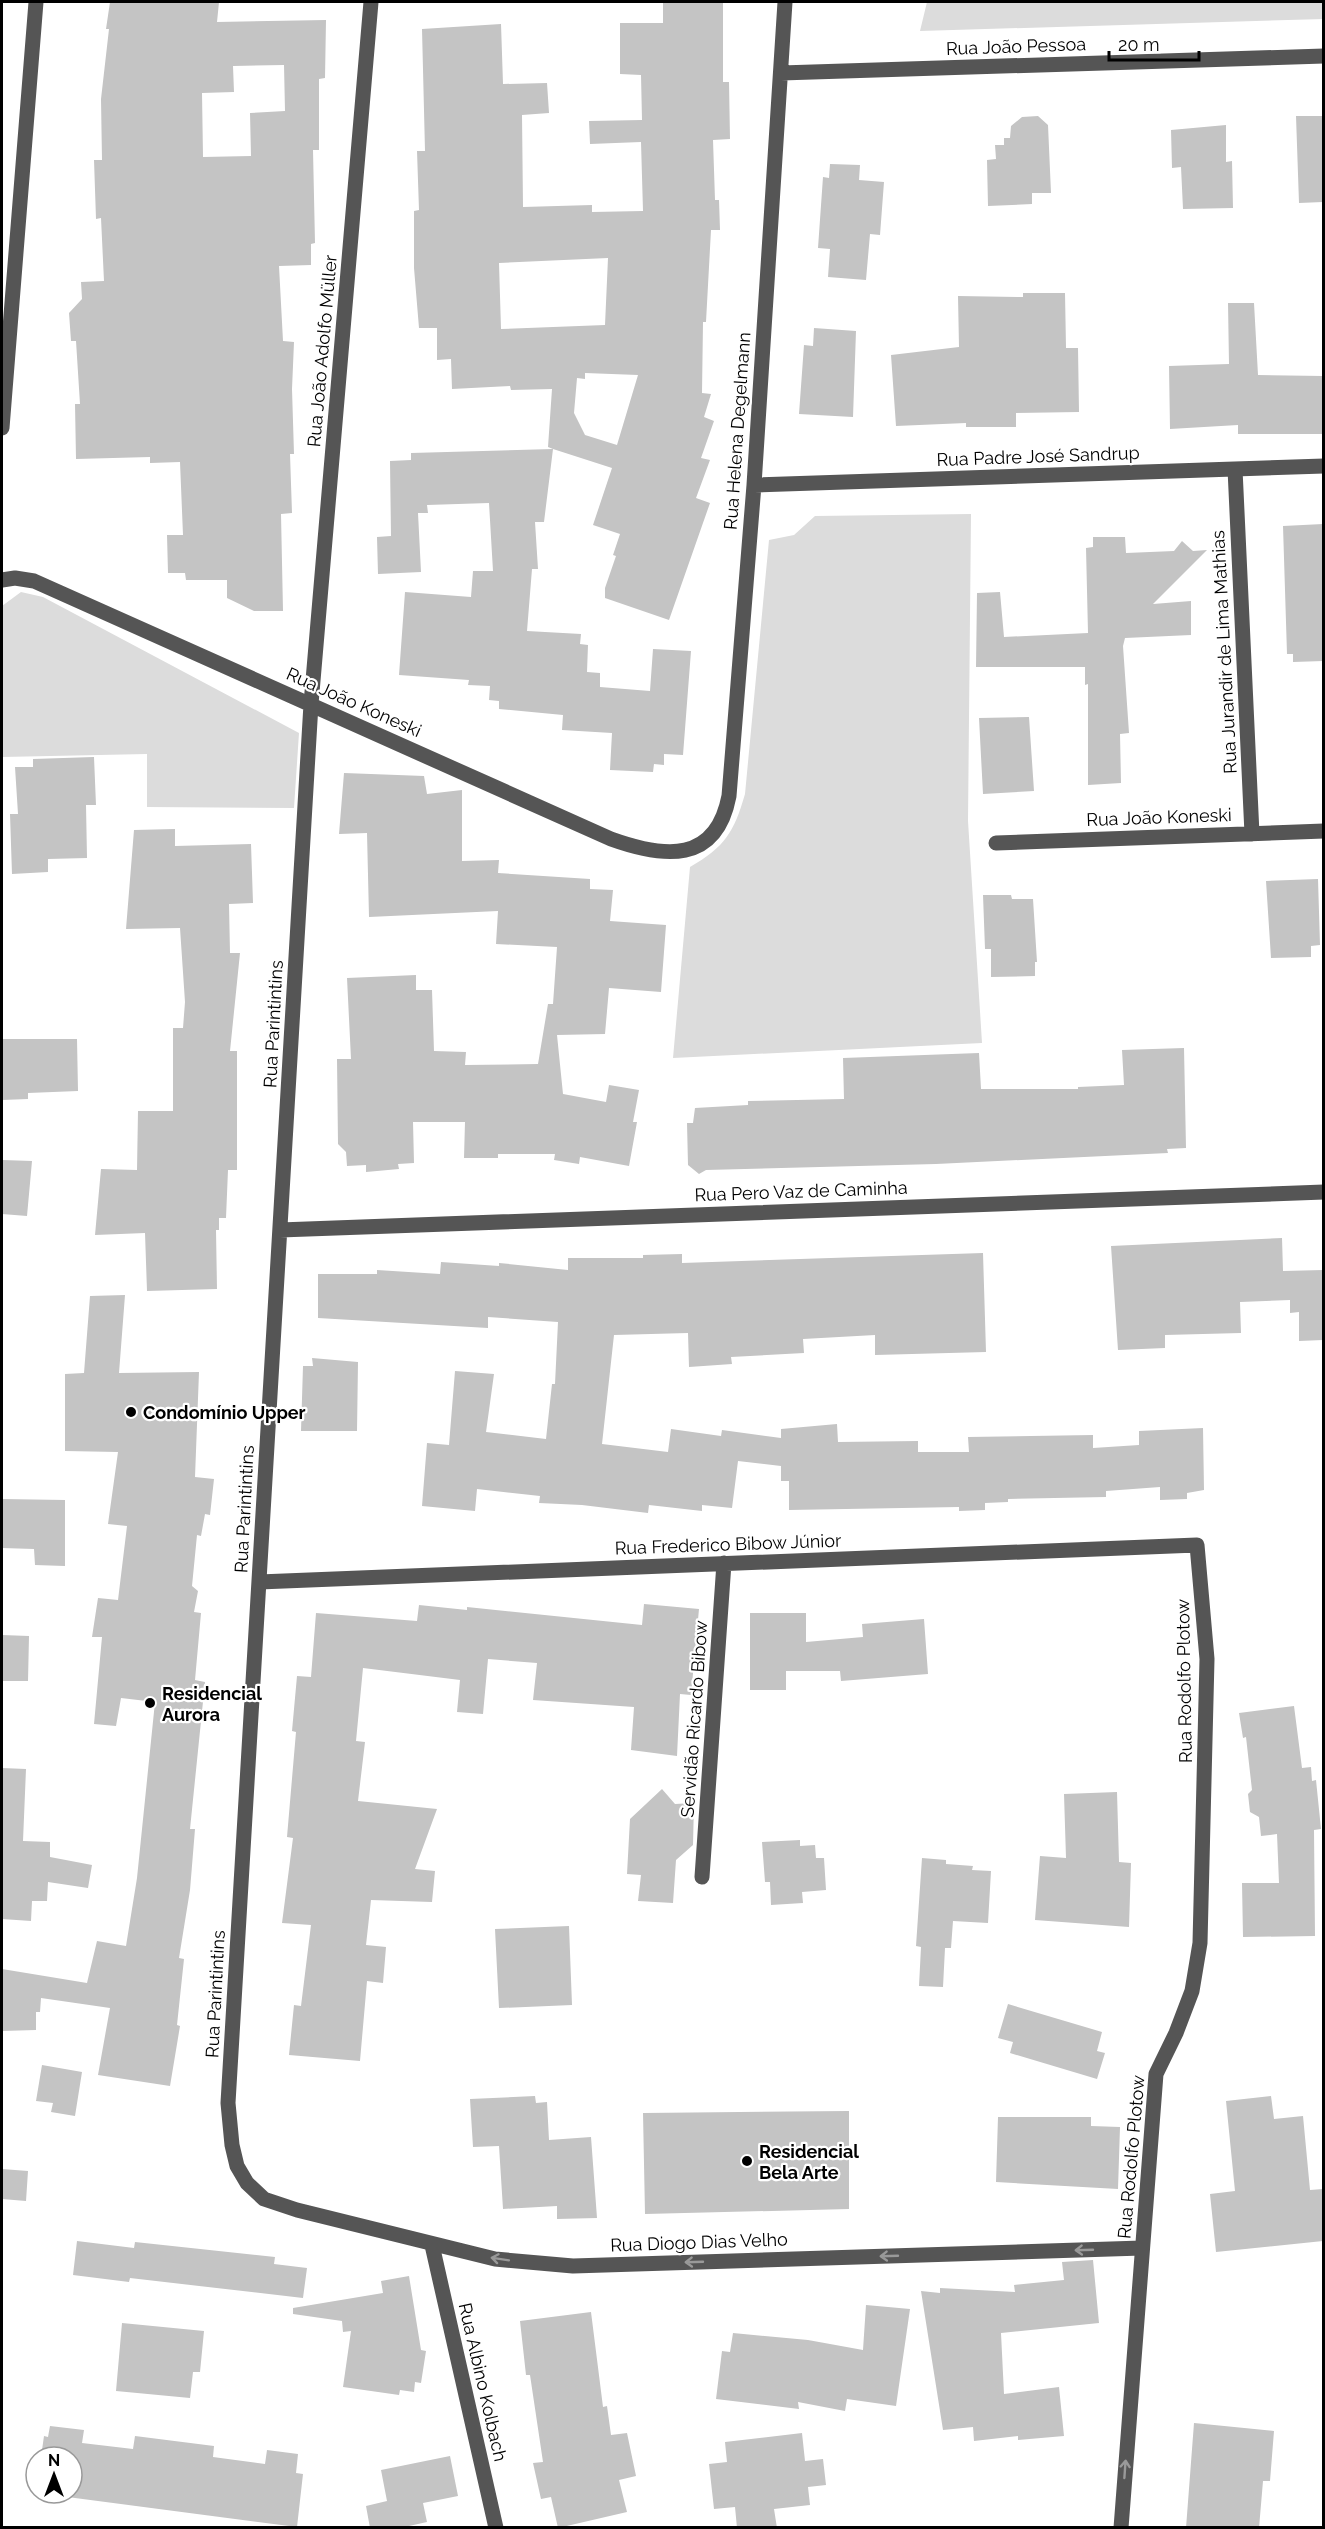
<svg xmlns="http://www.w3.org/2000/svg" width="1325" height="2529" font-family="Raleway,sans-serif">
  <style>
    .green { fill: #dcdcdc }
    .building { fill: #c4c4c4; fill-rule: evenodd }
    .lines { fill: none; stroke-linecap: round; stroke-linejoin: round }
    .minor { stroke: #555; stroke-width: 15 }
    .oneway { stroke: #999 }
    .poi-dot { fill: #000; stroke: #fff; stroke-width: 2 }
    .labels { text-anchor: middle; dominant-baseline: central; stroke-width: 4.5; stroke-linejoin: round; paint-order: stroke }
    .street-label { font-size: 18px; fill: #000; stroke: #fff }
    .poi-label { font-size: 18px; font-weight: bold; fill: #000; stroke: #fff; text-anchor: start }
  </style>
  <rect width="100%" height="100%" fill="#fff"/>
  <path class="green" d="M 927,2 L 1323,2 L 1324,19 L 920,31 Z
    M 971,514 L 968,821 L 982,1043 L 673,1058 L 690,867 C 725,847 734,832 745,794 L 769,540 L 794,535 L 815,516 Z
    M 21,592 L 43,597 L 299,733 L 294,808 L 147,807 L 147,754 L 2,757 L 2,606 Z"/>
  <path class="building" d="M 110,2 L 219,2 L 217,22 L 326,20 L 325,78 L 319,79 L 319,150 L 313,150 L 315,243 L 311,244 L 311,265 L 279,266 L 283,341 L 294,342 L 292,389 L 294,454 L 290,454 L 292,513 L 281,514 L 283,611 L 254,611 L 227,598 L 227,580 L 186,580 L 185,573 L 168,573 L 167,535 L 183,535 L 180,462 L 150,463 L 150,457 L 76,459 L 75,404 L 80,404 L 76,341 L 71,341 L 69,313 L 82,299 L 81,282 L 104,281 L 101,218 L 96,219 L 94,160 L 102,160 L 101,99 L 109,29 L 106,29 ZM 284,65 L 285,111 L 250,113 L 251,156 L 203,157 L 202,93 L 234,92 L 233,66 Z
    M 663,2 L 723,2 L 723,82 L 729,82 L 730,139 L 713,140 L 715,200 L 719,200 L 720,230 L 711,230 L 706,322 L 703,322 L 702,393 L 711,394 L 704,417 L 714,421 L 701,458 L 710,460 L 696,498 L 710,503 L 669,620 L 605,598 L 605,588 L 616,556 L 613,555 L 620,534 L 593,525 L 612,468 L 553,449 L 544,522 L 535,522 L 538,569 L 532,569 L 527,631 L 581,634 L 580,644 L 588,645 L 587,672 L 600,673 L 600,687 L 650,691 L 653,649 L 691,651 L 683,755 L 664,754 L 664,765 L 654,764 L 653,772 L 610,770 L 612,733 L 562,730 L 563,715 L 499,709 L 499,701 L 489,700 L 490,686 L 468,685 L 469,680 L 399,675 L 405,592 L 471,597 L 473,571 L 493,571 L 489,503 L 427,505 L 428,513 L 418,513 L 421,572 L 378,574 L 377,537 L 391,536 L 390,461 L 411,460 L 411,453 L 553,449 L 548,447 L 552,389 L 511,390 L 510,386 L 452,389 L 451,359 L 437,360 L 437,328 L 419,328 L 414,268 L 414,211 L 419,210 L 417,151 L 425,151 L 422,29 L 501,24 L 503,84 L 547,83 L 549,113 L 522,115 L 523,207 L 592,205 L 592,212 L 643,211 L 641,142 L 590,144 L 589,121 L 642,120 L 641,75 L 620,74 L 620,23 L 663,23 ZM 608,258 L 605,325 L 501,329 L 499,263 ZM 585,373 L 638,375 L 617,445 L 585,435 L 574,413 L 577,378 L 585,379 Z
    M 1038,116 L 1048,125 L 1051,193 L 1032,193 L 1032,204 L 988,206 L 987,160 L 996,159 L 995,145 L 1004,145 L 1004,138 L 1010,138 L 1011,126 L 1022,117 Z
    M 1296,116 L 1323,116 L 1323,202 L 1299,203 Z
    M 1226,125 L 1226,162 L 1232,161 L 1233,208 L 1183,209 L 1181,167 L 1172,168 L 1171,130 Z
    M 830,164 L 860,165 L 859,180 L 884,182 L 880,235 L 870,234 L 866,280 L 828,277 L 830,249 L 818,248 L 823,177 L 829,178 Z
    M 1023,293 L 1065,293 L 1066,348 L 1078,348 L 1079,412 L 1016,413 L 1016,427 L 966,427 L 966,423 L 896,426 L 891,355 L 959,347 L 958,296 L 1023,297 Z
    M 1228,303 L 1254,303 L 1258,375 L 1323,376 L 1323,434 L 1238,434 L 1238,425 L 1170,429 L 1169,366 L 1229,364 Z
    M 814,328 L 856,331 L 853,417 L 799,414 L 804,345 L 813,346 Z
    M 1323,524 L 1323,661 L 1293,662 L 1293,654 L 1287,654 L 1283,526 Z
    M 1093,537 L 1125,537 L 1126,553 L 1174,551 L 1182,541 L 1193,551 L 1207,550 L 1153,604 L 1191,601 L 1191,635 L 1125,638 L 1123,646 L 1129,733 L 1120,734 L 1121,783 L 1088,785 L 1088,684 L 1085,685 L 1085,667 L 976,667 L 977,593 L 1000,592 L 1004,637 L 1088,633 L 1086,548 L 1093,547 Z
    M 1029,717 L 1034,791 L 983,794 L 979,718 Z
    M 94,757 L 96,805 L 86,805 L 87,858 L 48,859 L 48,872 L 12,874 L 10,814 L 18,814 L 15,767 L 33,767 L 33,759 Z
    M 344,773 L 424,776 L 427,794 L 462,790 L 462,861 L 499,860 L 498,873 L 590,879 L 590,889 L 613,890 L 610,921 L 666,925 L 661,992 L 609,988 L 605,1034 L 557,1035 L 563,1094 L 606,1102 L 609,1085 L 639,1090 L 633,1122 L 637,1122 L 629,1166 L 580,1157 L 579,1164 L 554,1160 L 555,1154 L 498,1154 L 498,1158 L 464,1158 L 465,1122 L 413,1122 L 414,1163 L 398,1164 L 399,1169 L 366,1172 L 366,1165 L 347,1166 L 346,1152 L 338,1144 L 337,1059 L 351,1059 L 347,978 L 416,975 L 416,990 L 432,990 L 434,1051 L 466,1052 L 465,1065 L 538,1064 L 548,1004 L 553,1004 L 557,947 L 496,944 L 498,911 L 369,917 L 367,833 L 339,834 Z
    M 175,829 L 175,846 L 251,844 L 253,903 L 229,904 L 230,953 L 240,953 L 230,1051 L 237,1051 L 237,1170 L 228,1170 L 226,1218 L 219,1218 L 219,1230 L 216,1230 L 217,1289 L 147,1291 L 145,1233 L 95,1235 L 101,1169 L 137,1170 L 138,1111 L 173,1111 L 173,1028 L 183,1028 L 185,1002 L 180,928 L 126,929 L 134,830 Z
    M 1318,879 L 1320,945 L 1311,946 L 1311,957 L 1271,958 L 1266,881 Z
    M 983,895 L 1011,895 L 1012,899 L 1033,899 L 1037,962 L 1035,962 L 1035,976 L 991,977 L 991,949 L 985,949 Z
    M 2,1039 L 77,1039 L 78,1091 L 28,1093 L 28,1099 L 2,1100 Z
    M 1184,1048 L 1186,1148 L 1167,1149 L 1168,1153 L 936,1164 L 706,1170 L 699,1174 L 688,1165 L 687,1123 L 693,1123 L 695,1108 L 748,1105 L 748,1101 L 844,1099 L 843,1058 L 979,1053 L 981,1089 L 1078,1089 L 1078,1087 L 1124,1085 L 1122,1050 Z
    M 2,1160 L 32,1161 L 27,1216 L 2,1214 Z
    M 1282,1238 L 1283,1271 L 1323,1270 L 1323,1340 L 1299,1341 L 1299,1312 L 1290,1313 L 1290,1300 L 1240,1302 L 1241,1333 L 1165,1335 L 1165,1348 L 1118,1350 L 1111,1246 Z
    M 983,1253 L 986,1352 L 875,1355 L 875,1335 L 803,1339 L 804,1353 L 731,1357 L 732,1364 L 689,1367 L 688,1333 L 614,1335 L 602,1444 L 668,1452 L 671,1429 L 721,1436 L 722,1430 L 781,1438 L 781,1429 L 837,1424 L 838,1442 L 918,1441 L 918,1452 L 969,1452 L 968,1437 L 1093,1435 L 1093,1448 L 1139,1445 L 1139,1431 L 1203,1428 L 1204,1490 L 1187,1493 L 1187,1499 L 1160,1500 L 1160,1487 L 1106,1491 L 1106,1497 L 1008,1499 L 1008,1502 L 985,1503 L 985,1510 L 959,1511 L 959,1507 L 789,1510 L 789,1481 L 781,1481 L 781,1466 L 738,1461 L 732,1508 L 702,1505 L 702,1511 L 649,1505 L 648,1513 L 582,1505 L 539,1503 L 540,1496 L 477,1489 L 475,1511 L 422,1506 L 427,1443 L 449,1445 L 455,1371 L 494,1374 L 486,1432 L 546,1439 L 552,1384 L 555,1384 L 558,1322 L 488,1317 L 488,1328 L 318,1318 L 318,1274 L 377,1274 L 377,1270 L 440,1274 L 441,1262 L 499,1266 L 499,1263 L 568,1270 L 568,1258 L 643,1258 L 643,1255 L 682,1254 L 682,1263 Z
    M 125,1295 L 119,1373 L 199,1372 L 195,1477 L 214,1479 L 210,1515 L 205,1514 L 201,1536 L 197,1535 L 192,1586 L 198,1591 L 194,1612 L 201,1613 L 195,1680 L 205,1682 L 190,1829 L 195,1829 L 190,1890 L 179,1958 L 184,1959 L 177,2025 L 180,2026 L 170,2086 L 98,2075 L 110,2008 L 41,1998 L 40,2012 L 36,2012 L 36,2030 L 2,2031 L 2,1969 L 87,1983 L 97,1941 L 126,1946 L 137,1878 L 155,1702 L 121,1698 L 116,1726 L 94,1724 L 102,1637 L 92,1637 L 98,1598 L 118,1600 L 127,1526 L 108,1524 L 118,1452 L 65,1451 L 65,1374 L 84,1373 L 90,1296 Z
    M 312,1358 L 358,1362 L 357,1431 L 301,1431 L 303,1366 L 313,1366 Z
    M 2,1499 L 65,1500 L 65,1566 L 35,1565 L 34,1549 L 2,1548 Z
    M 644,1604 L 699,1609 L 691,1695 L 680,1694 L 677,1756 L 631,1750 L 634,1707 L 533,1700 L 537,1663 L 488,1659 L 483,1714 L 457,1712 L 460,1680 L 363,1668 L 356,1741 L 365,1742 L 358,1801 L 437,1809 L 415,1869 L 435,1871 L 432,1902 L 371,1900 L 366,1945 L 386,1947 L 383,1983 L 367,1981 L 360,2061 L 289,2055 L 294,2005 L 301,2006 L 311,1925 L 282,1923 L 293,1838 L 287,1837 L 296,1732 L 292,1731 L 297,1676 L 311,1677 L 316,1613 L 417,1621 L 419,1605 L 467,1610 L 467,1607 L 642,1625 Z
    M 750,1613 L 806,1613 L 806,1642 L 863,1637 L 862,1624 L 924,1619 L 928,1674 L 841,1681 L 840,1671 L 786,1671 L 786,1690 L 750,1690 Z
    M 2,1635 L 29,1636 L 28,1681 L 2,1681 Z
    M 1294,1706 L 1302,1768 L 1311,1767 L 1312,1781 L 1316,1780 L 1321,1829 L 1314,1830 L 1315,1936 L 1243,1937 L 1242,1883 L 1279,1883 L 1277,1834 L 1261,1836 L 1259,1817 L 1250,1812 L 1248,1794 L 1252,1790 L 1246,1737 L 1243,1738 L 1239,1713 Z
    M 2,1768 L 26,1769 L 23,1841 L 50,1842 L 50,1857 L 92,1865 L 88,1888 L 48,1882 L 47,1901 L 32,1901 L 31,1921 L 2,1919 Z
    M 662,1789 L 675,1804 L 694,1803 L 693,1845 L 676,1860 L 673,1903 L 638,1901 L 641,1875 L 627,1874 L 630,1819 Z
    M 1117,1792 L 1119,1862 L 1131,1863 L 1129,1927 L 1035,1920 L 1040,1856 L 1066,1858 L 1064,1794 Z
    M 800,1840 L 800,1846 L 815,1845 L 816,1858 L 824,1858 L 826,1890 L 802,1892 L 803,1903 L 771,1905 L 770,1882 L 765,1882 L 762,1842 Z
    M 922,1858 L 946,1860 L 946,1864 L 973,1866 L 972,1870 L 991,1871 L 988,1923 L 953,1921 L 951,1948 L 945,1948 L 943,1987 L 919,1986 L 921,1947 L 916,1946 Z
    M 569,1926 L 572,2005 L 499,2008 L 495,1929 Z
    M 1008,2004 L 1102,2032 L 1097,2051 L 1105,2053 L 1097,2079 L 1010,2053 L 1013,2042 L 998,2038 Z
    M 42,2065 L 82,2072 L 75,2116 L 51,2112 L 53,2103 L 36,2101 Z
    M 535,2096 L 536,2103 L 547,2102 L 549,2140 L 591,2137 L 597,2218 L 557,2219 L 557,2206 L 503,2209 L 499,2146 L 473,2147 L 470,2099 Z
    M 1271,2096 L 1274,2119 L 1303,2116 L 1310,2190 L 1323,2189 L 1323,2241 L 1216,2252 L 1210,2194 L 1235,2191 L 1226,2101 Z
    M 849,2111 L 849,2209 L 645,2214 L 643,2113 Z
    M 998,2117 L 1091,2117 L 1091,2126 L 1120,2127 L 1118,2189 L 996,2182 Z
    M 2,2169 L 28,2171 L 26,2201 L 2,2199 Z
    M 77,2241 L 134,2248 L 135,2242 L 275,2257 L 274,2264 L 307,2268 L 303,2298 L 130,2278 L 129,2282 L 73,2275 Z
    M 1093,2260 L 1099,2323 L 1001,2333 L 1004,2394 L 1059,2387 L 1064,2436 L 1018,2440 L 1018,2436 L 974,2441 L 973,2427 L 943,2430 L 921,2291 L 940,2293 L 940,2288 L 1015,2292 L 1014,2285 L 1064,2280 L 1062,2262 Z
    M 409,2276 L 421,2350 L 426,2351 L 421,2383 L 415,2382 L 414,2392 L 400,2390 L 399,2395 L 343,2387 L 351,2331 L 343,2332 L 342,2321 L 293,2314 L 293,2308 L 383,2293 L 381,2281 Z
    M 866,2305 L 910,2309 L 896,2406 L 847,2399 L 845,2411 L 798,2402 L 799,2409 L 716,2399 L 722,2351 L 730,2352 L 733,2333 L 808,2340 L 863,2350 Z
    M 591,2312 L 603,2407 L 607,2406 L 611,2435 L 627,2433 L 636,2476 L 619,2480 L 627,2512 L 558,2528 L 551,2497 L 541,2499 L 533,2463 L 543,2462 L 530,2375 L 526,2375 L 520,2321 Z
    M 122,2323 L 204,2331 L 200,2372 L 193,2372 L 190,2398 L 116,2391 Z
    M 1194,2423 L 1274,2431 L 1270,2481 L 1263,2481 L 1259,2528 L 1186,2528 Z
    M 50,2426 L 84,2430 L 82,2443 L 133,2449 L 135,2436 L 214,2446 L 213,2457 L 265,2464 L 267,2450 L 298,2454 L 296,2473 L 303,2474 L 297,2527 L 37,2493 L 72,2493 L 72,2457 L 41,2457 L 44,2436 L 48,2437 Z
    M 802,2433 L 805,2461 L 823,2459 L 826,2485 L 808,2487 L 810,2505 L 774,2509 L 777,2528 L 737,2528 L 735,2507 L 714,2509 L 709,2464 L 727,2462 L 725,2442 Z
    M 450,2456 L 458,2496 L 423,2503 L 427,2522 L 400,2528 L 370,2528 L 366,2506 L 387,2501 L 381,2470 Z"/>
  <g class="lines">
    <path class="minor" d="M 371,2 L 311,704 L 228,2103 L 232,2145 L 237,2166 L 247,2183 L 264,2199 L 297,2210 L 495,2259 L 573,2266 L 1142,2248
      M 781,73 L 1324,56
      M 2,428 L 36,2
      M 1235,469 L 1252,834
      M 754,485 L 1324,466
      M 2,580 L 15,578 L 34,581 L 611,839 C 664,858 716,864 729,796 L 754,485 L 785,2
      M 996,843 L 1324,831
      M 280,1230 L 1324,1192
      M 259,1582 L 1197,1545 L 1207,1659 L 1200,1943 L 1192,1991 L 1176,2033 L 1156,2074 L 1121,2528
      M 702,1877 L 724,1563
      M 432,2245 L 496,2528"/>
  </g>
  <defs><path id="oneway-shaft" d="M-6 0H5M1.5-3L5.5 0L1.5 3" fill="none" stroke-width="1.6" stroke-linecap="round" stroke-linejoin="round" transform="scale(1.5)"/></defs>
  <g class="oneway">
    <use href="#oneway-shaft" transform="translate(1084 2250) rotate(178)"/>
    <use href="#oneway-shaft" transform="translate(889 2256) rotate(178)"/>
    <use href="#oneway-shaft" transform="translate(500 2259) rotate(-171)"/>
    <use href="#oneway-shaft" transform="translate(694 2262) rotate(178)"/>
    <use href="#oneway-shaft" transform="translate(1125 2469) rotate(-86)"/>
  </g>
  <g class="poi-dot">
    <circle cx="131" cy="1412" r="6"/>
    <circle cx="150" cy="1703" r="6"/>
    <circle cx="747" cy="2161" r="6"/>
  </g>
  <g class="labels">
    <g class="street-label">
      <text transform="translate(1016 46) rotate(-2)">Rua João Pessoa</text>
      <text transform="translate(322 351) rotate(-85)">Rua João Adolfo Müller</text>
      <text transform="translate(737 431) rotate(-86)">Rua Helena Degelmann</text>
      <text transform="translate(1038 456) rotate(-2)">Rua Padre José Sandrup</text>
      <text transform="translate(1224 652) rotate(-93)">Rua Jurandir de Lima Mathias</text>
      <text transform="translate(354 702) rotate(24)">Rua João Koneski</text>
      <text transform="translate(1159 817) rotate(-2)">Rua João Koneski</text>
      <text transform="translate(273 1024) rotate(-87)">Rua Parintintins</text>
      <text transform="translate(801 1191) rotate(-2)">Rua Pero Vaz de Caminha</text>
      <text transform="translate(244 1509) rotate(-87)">Rua Parintintins</text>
      <text transform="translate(728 1544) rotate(-2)">Rua Frederico Bibow Júnior</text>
      <text transform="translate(1184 1681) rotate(-91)">Rua Rodolfo Plotow</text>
      <text transform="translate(694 1719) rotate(-86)">Servidão Ricardo Bibow</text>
      <text transform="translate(215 1994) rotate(-87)">Rua Parintintins</text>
      <text transform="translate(1131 2157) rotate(-85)">Rua Rodolfo Plotow</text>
      <text transform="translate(699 2242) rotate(-2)">Rua Diogo Dias Velho</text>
      <text transform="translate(483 2382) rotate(77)">Rua Albino Kolbach</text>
    </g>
    <g class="poi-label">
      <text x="143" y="1412">Condomínio Upper</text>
      <text x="162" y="1693">Residencial<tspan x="162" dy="21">Aurora</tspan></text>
      <text x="759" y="2151">Residencial<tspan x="759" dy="21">Bela Arte</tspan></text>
    </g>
  </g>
  <rect width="1325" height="2529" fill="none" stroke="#000000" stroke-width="6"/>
  <g transform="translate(54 2475)"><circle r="28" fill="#ffffff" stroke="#999999" stroke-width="1.5"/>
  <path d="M0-4.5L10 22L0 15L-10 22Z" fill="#000000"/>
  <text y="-9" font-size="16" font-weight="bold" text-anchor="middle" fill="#000000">N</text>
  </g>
  <path d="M1109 51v9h90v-9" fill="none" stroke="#000000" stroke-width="3"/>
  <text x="1118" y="51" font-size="18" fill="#000000" stroke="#ffffff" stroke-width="4.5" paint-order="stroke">20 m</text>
</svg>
